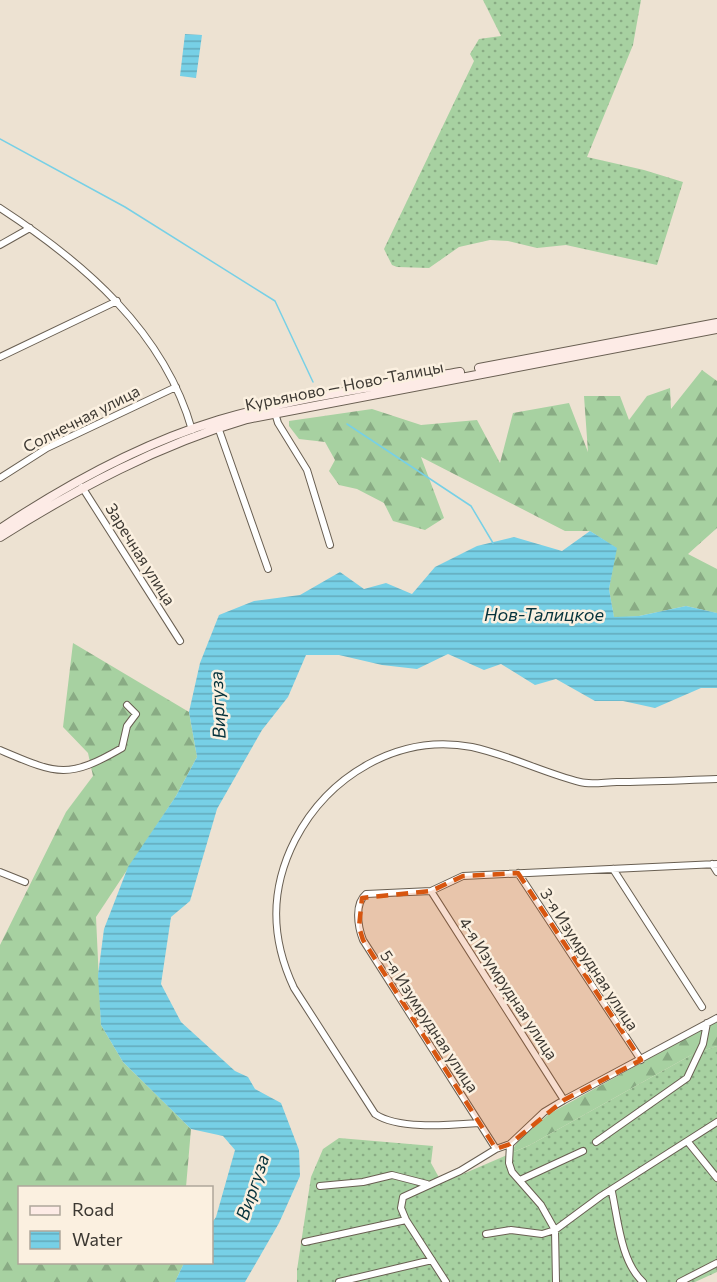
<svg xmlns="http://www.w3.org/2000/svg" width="717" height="1282" font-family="Commissioner,sans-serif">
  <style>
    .forest { fill: url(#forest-firs) }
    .garden { fill: url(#garden-dots) }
    .water { fill: url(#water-rules) }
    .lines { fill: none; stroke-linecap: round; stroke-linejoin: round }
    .stream { stroke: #77d0e6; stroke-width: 1.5 }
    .minor-casing { stroke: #695f52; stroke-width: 8 }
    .secondary-casing { stroke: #695f52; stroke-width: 10 }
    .minor { stroke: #fff; stroke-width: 6 }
    .secondary { stroke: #fdebe6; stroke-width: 8 }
    .marked { fill: #d75610; fill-opacity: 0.2; stroke: #d75610; stroke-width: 4.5; stroke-dasharray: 12 8; stroke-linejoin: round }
    .labels { text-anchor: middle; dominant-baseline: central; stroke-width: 5; stroke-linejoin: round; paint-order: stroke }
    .street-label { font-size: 16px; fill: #3c3832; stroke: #fbf0e0 }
    .water-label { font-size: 18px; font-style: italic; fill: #06333c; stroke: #fbf0e0 }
  </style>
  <defs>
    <pattern id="forest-firs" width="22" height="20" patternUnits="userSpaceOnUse" patternTransform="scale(1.5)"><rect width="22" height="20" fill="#a7d1a1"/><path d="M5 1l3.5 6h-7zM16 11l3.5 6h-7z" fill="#89ab84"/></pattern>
    <pattern id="garden-dots" width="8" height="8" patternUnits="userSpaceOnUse" patternTransform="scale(1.5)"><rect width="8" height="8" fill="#a7d1a1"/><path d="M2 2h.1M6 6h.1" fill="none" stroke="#89ab84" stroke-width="1.8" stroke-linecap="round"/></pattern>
    <pattern id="water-rules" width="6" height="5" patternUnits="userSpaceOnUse" patternTransform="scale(1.5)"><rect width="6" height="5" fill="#77d0e6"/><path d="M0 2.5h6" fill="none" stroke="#63aabb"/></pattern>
  </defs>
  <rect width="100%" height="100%" fill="#ede2d2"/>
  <path class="forest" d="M 702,370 L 717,381 L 717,528 L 688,554 L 717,569 L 717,613 L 686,606 L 639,616 L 614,618 L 609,589 L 616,548 L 590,531 L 565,531 L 421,457 L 444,518 L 425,530 L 393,521 L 384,503 L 357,489 L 339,485 L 329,471 L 335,460 L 325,442 L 299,439 L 289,426 L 289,421 L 372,409 L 421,425 L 477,420 L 500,463 L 513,413 L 569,403 L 588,452 L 584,396 L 620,396 L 629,420 L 647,396 L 670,388 L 671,409 Z
    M 73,643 L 189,712 L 197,757 L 176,796 L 96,917 L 101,1025 L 123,1062 L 191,1129 L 186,1187 L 20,1188 L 20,1262 L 184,1263 L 175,1282 L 0,1282 L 0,945 L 66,812 L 93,776 L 88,753 L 63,727 Z
    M 717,1021 L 717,1046 L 693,1054 L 530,1145 L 509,1154 L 520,1139 L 549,1114 Z"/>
  <path class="garden" d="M 483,0 L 641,0 L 633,45 L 587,157 L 644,170 L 683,182 L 657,265 L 566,245 L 537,248 L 508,241 L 490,240 L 459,247 L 429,268 L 397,267 L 392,265 L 384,249 L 474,61 L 470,54 L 479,39 L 501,36 Z
    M 717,1046 L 717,1272 L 695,1282 L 297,1282 L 297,1270 L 311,1177 L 323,1149 L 339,1138 L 433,1146 L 431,1163 L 442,1183 L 530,1145 L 693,1054 Z"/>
  <path class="water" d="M 185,34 L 202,35 L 196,78 L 180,76 Z
    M 590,531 L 617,548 L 609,589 L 614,617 L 639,616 L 686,606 L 717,613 L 717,688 L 701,688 L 655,708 L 623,701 L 595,701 L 556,679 L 535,685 L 501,664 L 484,670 L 448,654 L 417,669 L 382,665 L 339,655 L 306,655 L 288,697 L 262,730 L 217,809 L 190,901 L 171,917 L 161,984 L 181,1022 L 235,1071 L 248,1077 L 255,1089 L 281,1103 L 299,1150 L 300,1176 L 279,1223 L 245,1282 L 175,1282 L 184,1263 L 212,1262 L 212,1223 L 216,1217 L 235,1150 L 223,1136 L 191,1129 L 123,1062 L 101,1025 L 98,975 L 104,929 L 128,867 L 176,796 L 197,757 L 189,712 L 200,663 L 219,615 L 254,601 L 300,595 L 340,572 L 364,589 L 386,583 L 412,594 L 435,567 L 477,546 L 514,537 L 562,551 Z"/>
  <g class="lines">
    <path class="stream" d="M 0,139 L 125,207 L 275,301 L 313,382
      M 347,424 L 471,506 L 493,543"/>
    <defs>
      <path id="minor" d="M 0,208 C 83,262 164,331 192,430
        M 0,245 L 30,228
        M 0,357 L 117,301
        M 275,413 L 278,423 L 307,470 L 330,545
        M 218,427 L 268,569
        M 0,478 L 47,448 L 176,387
        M 82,487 L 180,641
        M 0,750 C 57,774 67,780 122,748 L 127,726 L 136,714 L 127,705
        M 712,864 L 717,872
        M 613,869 L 702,1007
        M 0,872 L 25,882
        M 518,873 L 641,1060
        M 431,891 L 564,1100
        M 478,1123 C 449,1125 399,1130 375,1114 L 294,988 C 270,937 270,889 295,840 C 328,776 398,733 472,747 C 509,755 544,773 580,782 C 591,785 605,782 617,782 C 650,782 684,780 717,779
        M 596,1142 L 687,1078 L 703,1044 L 707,1023
        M 688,1142 L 717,1178
        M 510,1144 L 509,1163 L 512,1172 L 541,1205 L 555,1230 L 556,1282
        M 496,1149 L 363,940 C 358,927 354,904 366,894 L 431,891 L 463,876 L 717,864
        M 520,1180 L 583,1151
        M 320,1186 L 363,1182 L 392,1175 L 427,1184
        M 612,1192 C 618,1220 621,1262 643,1282
        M 486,1234 L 511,1230 L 542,1234 L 555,1230 L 601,1196 L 717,1122
        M 305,1242 L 406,1220
        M 339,1282 L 432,1260
        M 446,1282 L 406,1220 L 401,1208 L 403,1197 L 460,1171 L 496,1149 L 510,1144 L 544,1112 L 564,1100 L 717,1018
        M 680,1282 L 717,1263"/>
      <path id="secondary" d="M 479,368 L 717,323
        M 0,529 C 66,485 143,443 219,420 C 298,397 380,386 460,372
        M 0,537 C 78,488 158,445 247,419 L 717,329"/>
    </defs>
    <use href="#minor" class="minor-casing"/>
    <use href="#secondary" class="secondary-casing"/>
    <use href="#minor" class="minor"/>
    <use href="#secondary" class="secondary"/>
  </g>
  <path class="marked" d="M 518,873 L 641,1060 L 564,1100 L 510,1144 L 496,1149 L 363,940 L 359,927 L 362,898 L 431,891 L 463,876 Z"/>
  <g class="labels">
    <g class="street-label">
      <text transform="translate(344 385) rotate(-11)">Курьяново — Ново-Талицы</text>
      <text transform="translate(81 418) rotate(-27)">Солнечная улица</text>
      <text transform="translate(141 554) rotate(58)">Заречная улица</text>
      <text transform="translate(590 959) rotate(57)">3-я Изумрудная улица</text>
      <text transform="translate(509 988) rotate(57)">4-я Изумрудная улица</text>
      <text transform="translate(430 1021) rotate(57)">5-я Изумрудная улица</text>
    </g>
    <g class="water-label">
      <text x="544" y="614">Нов-Талицкое</text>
      <text transform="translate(217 705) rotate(-93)">Виргуза</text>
      <text transform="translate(252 1187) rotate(-71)">Виргуза</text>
    </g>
  </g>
  <rect x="18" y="1186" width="195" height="78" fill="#fbf0e0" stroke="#afa69a" stroke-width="1.5"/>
  <rect x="30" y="1206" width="30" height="9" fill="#fdebe6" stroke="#afa69a" stroke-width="1.5"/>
  <text x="72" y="1216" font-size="18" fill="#3c3832">Road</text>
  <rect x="30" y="1231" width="30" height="18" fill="url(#water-rules)" stroke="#afa69a" stroke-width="1.5"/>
  <text x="72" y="1246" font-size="18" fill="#3c3832">Water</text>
</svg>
